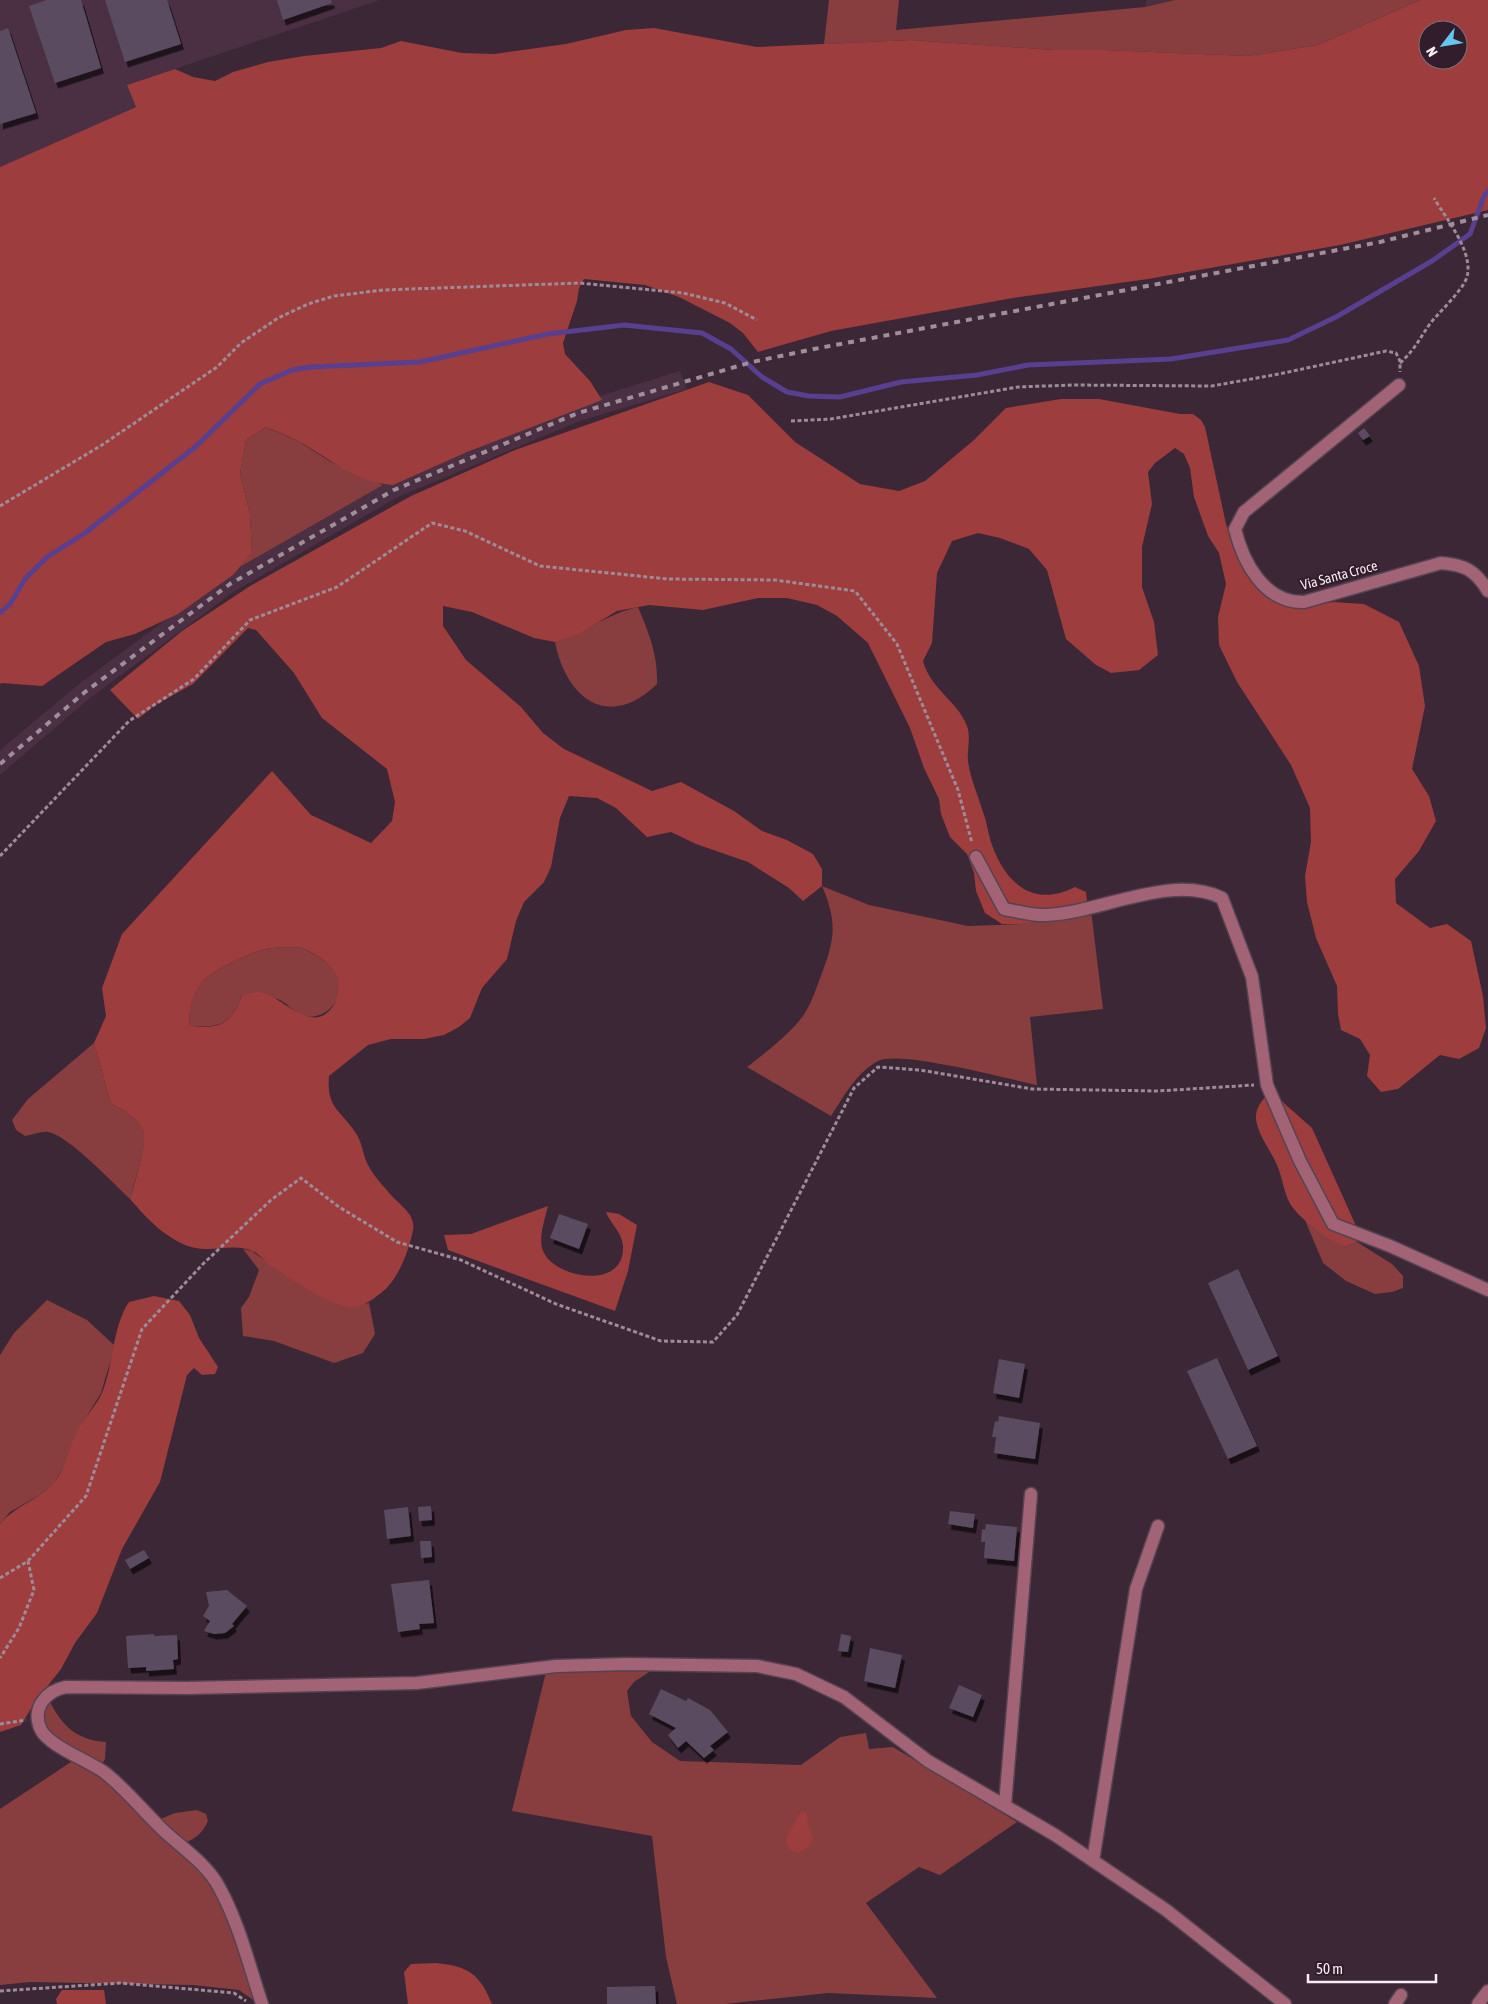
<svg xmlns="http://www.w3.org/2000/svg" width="1488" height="2004" font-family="'Asap Condensed',sans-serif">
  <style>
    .built { fill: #4a3042 }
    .green { fill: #883e3e }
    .forest { fill: #9d3d3e; fill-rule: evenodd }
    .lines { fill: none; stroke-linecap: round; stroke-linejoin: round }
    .stream { stroke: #583f90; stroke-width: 5 }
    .building { fill: #5a4c60; filter: url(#shadow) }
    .minor-casing { stroke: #564350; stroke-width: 15 }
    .path { stroke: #9d8c97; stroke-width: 3; stroke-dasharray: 4 2.5; stroke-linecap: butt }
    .minor { stroke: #a26377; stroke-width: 12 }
    .rail { stroke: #a08f9b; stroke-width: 4; stroke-dasharray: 6 6; stroke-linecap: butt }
    .labels { text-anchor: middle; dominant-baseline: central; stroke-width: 4; stroke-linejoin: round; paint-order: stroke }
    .street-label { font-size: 14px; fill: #fbedf6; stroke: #311d2b }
  </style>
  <defs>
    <filter id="shadow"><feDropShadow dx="3" dy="5.5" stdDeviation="0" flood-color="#0009"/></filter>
  </defs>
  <rect width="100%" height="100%" fill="#3b2735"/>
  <path class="built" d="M 0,0 L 380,0 L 127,85 L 136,107 L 0,167 Z
    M 1146,0 L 1175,0 L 1145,7 Z
    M 680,371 L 687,389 L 580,421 L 398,497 L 235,591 L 90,698 L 0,775 L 0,751 L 6,745 L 79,684 L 225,576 L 390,481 L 574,404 Z"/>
  <path class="green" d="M 829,0 L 899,0 L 896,30 L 1145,7 L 1175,0 L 1420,0 L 1318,45 L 1248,56 L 1104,50 L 1054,50 L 911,40 L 824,44 Z
    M 266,427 L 298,441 L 331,462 L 383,485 L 240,567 L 252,552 L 250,514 L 240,474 L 246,440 Z
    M 638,607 C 649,633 658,656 657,684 C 609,731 566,699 555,642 C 585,633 606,614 638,607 Z
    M 822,886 L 869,905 L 968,926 L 1022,924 L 1091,910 L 1103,1009 L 1030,1017 L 1037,1085 C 1008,1079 900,1050 878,1061 C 856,1073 845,1095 831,1116 L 747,1067 C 766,1052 788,1036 803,1016 C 810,1006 815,992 819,981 C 834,941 839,926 822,886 Z
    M 300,947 C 317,955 332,963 339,981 C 346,1001 321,1023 302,1015 C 294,1012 288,1004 280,1000 C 269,996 253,997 242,996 C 230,1025 220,1028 190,1026 C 187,1011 193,989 205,979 C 219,967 254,950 272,948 C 281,947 291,948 300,947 Z
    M 94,1043 L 111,1104 C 123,1110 139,1117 143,1130 C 148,1146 134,1182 130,1199 C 114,1184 68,1135 48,1132 C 42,1131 32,1135 25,1136 L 16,1130 L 12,1120 L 28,1099 Z
    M 1305,1220 L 1345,1247 L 1357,1242 L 1392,1264 L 1403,1276 L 1403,1288 L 1392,1292 L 1375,1294 L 1346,1281 L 1323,1263 Z
    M 243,1249 L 252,1251 L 263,1259 L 350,1307 L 369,1303 L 375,1334 L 363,1353 L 334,1363 L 274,1341 L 243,1336 L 241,1308 L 249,1297 L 259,1270 Z
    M 47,1300 L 87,1320 L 115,1346 L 101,1393 L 77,1432 L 66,1463 L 53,1485 L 38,1496 L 10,1512 L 0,1524 L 0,1355 L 14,1333 Z
    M 652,1670 L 634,1682 L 627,1691 L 631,1716 L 652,1742 L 680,1761 L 801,1765 L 840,1737 L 866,1733 L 869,1749 L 893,1747 L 1017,1822 L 940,1875 L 919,1867 L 866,1903 L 937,1998 L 828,1993 L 725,2004 L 677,2004 L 666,1957 L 652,1836 L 512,1811 L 546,1672 Z
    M 50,1702 C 63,1727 77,1740 106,1742 L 105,1759 L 101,1766 C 79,1753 47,1742 42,1714 Z
    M 74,1760 L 105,1780 L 203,1873 L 219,1898 L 256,2002 L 239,1990 L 193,1985 L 30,1982 L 0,1985 L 0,1809 Z
    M 197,1810 L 206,1814 L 208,1821 C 202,1834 195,1839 182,1844 L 156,1821 L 175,1813 Z"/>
  <path class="forest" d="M 1420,0 L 1488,0 L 1488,210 L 1340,245 L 1148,279 L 1013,298 L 831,331 L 758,352 L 743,333 L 730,323 L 679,297 L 645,285 L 584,279 L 579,288 L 577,301 L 563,343 L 565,354 L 590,381 L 602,400 L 467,452 L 393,485 C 356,483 329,458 298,441 C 288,436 276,431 266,427 L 246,440 L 240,474 L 250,514 L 252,553 L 233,575 L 178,614 L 135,634 L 106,642 L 42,686 L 2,683 L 0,684 L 0,167 L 136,107 L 127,85 L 175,69 L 193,77 L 215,81 L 233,72 L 268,62 L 304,56 L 381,48 L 401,41 L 462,53 L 494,54 L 566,44 L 626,30 L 654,28 L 757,47 L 911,40 L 1054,50 L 1104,50 L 1248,56 L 1318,45 ZM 1428,30 L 1458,30 L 1458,60 L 1428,60 Z
    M 709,382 L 748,395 L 795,442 L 860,484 L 899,491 L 925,481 L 974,440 L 1006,408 L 1061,399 L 1099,399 L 1180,414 L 1193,414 L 1201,420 L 1205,427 L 1226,524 L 1237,554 L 1252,580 L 1306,606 L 1334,602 L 1364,604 L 1399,622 L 1419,666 L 1425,706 L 1412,769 L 1429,796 L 1436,821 L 1419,851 L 1395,879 L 1396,903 L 1430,928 L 1447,924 L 1471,941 L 1483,996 L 1486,1028 L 1479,1048 L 1459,1059 L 1440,1055 L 1398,1089 L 1381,1092 L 1367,1076 L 1370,1055 L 1360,1039 L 1341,1030 L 1338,1014 L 1337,986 L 1316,938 L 1307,902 L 1305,876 L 1311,842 L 1310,808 L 1291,765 L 1237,682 L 1219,645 L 1218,617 L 1226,584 L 1219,553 L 1208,536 L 1194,497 L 1190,468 L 1184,454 L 1175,448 L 1155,463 L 1148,472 L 1152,504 L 1142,547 L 1142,587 L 1154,622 L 1158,655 L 1139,670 L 1111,673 L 1096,665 L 1066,639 L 1047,570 L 1029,549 L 1000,538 L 978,533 L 952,541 L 937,573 L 932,643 L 923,661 C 931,690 957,700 967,726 C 971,736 967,750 968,761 C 970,778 978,795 983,812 C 987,822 988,834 992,845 C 1006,884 1034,908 1075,887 L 1086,892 L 1087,900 L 1081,911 L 1066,917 L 1022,924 L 1002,924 L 985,913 L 976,891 L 974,873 L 967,854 L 950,837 L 941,814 L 939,799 L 924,768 L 910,728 L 868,643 L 837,616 L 817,605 L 787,598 L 758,598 L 703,610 L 649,605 L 617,611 L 577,635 L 555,642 L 534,638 L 472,612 L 443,606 L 443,626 L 466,660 L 521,707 L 543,733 L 564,749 L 652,791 L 681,782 L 734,811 L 762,831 L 787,840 L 813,854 L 822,869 L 822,886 L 803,901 L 789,888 L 748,862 L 696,844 L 671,832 L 647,837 L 616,808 L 597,798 L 569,796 L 560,818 L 551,867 L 544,882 L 524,902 L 516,921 L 507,959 L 482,988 L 470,1018 L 459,1027 L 444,1035 L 424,1039 L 391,1039 L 368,1045 L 329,1076 C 326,1110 343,1111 357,1135 C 362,1143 363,1154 367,1163 C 372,1174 384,1187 392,1196 C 401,1206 416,1215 413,1230 C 409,1251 398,1280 381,1293 C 372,1300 363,1307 351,1307 C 330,1307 285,1275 267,1263 C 263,1259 258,1253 252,1251 C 237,1244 219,1250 203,1249 C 173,1247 148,1220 130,1199 C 134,1184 149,1141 142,1128 C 136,1116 123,1110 111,1104 L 94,1043 L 106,1016 L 102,988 L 122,934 L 272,771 L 311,815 L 371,843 L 392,821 L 395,802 L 387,769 L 322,718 L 294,673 L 256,630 L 248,628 L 193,684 L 155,705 L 138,719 L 110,690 L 182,631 L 250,586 L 411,496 L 515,450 ZM 300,947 C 313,953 326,959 334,972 C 340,981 340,987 337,997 C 336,1003 333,1006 330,1010 C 308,1034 279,992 257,992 C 252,992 246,995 242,996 C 230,1025 220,1029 190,1026 C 187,1011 194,989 205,979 C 219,967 254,950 272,948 C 281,947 291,948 300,947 Z
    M 1266,1096 L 1276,1096 L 1312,1128 L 1357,1228 L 1357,1242 L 1345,1247 C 1329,1240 1305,1223 1293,1208 C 1284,1197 1283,1178 1277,1165 C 1270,1149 1259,1137 1256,1120 C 1255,1110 1260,1103 1266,1096 Z
    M 548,1206 C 545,1219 539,1235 542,1248 C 549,1277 622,1292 623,1249 C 624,1234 611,1225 606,1212 L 619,1214 L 637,1225 L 628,1271 L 615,1311 L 448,1250 L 444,1235 L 471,1234 Z
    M 154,1296 L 179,1301 L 190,1315 L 199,1338 L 218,1367 L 215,1374 L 202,1375 L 194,1368 L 187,1375 L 160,1482 L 122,1549 L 97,1613 L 75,1643 L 61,1669 L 35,1702 L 21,1725 L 0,1732 L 0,1524 C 14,1507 35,1501 51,1486 C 66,1471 68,1449 77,1431 C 84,1418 96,1406 102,1393 C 114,1364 112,1327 129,1302 Z
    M 804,1811 L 807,1813 L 808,1825 L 813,1839 C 806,1856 787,1857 786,1838 L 800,1813 Z
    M 436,1963 C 468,1966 480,1974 492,2004 L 408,2004 L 404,1972 L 411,1964 Z
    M 62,1990 L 104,1990 L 106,2004 L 57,2004 L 56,1999 Z"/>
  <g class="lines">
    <path class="stream" d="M 0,613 L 10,604 L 25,579 L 47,557 L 85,533 L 194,448 L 260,384 L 292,370 L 311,367 L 420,362 L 548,334 L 624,325 L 702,333 L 731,349 L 762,377 L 787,392 L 809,396 L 840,397 L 901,382 L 977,375 L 1028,365 L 1171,359 L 1288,340 L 1336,317 L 1432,261 L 1470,234 L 1484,196 L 1488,191"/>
  </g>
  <path class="building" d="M 47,0 L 81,0 L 101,68 L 55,83 L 29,6 Z
    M 105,0 L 167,0 L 181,44 L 125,62 Z
    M 277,0 L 331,0 L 332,3 L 283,20 Z
    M 8,28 L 36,113 L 0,124 L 0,31 Z
    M 1364,428 L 1370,436 L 1363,440 L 1358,433 Z
    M 559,1214 L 588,1224 L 579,1249 L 550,1238 Z
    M 1238,1269 L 1278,1356 L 1248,1370 L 1208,1283 Z
    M 1217,1358 L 1257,1446 L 1228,1459 L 1187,1371 Z
    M 999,1359 L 1025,1364 L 1019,1398 L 993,1393 Z
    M 999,1416 L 1040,1423 L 1035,1459 L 994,1453 L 996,1437 L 992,1437 L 995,1421 L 998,1422 Z
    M 431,1506 L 432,1520 L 419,1521 L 418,1507 Z
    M 408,1507 L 411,1536 L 387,1539 L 384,1510 Z
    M 950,1511 L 975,1514 L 973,1528 L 948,1524 Z
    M 986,1524 L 1017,1527 L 1014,1561 L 984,1558 L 985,1542 L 981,1542 L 982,1529 L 985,1530 Z
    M 420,1541 L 431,1541 L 432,1557 L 421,1558 Z
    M 144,1550 L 149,1558 L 130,1569 L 125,1560 Z
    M 429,1580 L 434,1623 L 419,1624 L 420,1629 L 398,1632 L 391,1584 Z
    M 227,1590 L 247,1606 L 232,1624 L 234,1626 L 225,1633 L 214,1634 L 204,1631 L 210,1621 L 203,1616 L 209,1606 L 206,1592 Z
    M 154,1634 L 154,1636 L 177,1635 L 178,1659 L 173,1660 L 174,1669 L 146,1671 L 146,1667 L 128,1668 L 126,1636 Z
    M 841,1634 L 851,1636 L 848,1652 L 838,1651 Z
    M 870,1648 L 902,1655 L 895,1688 L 864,1681 Z
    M 959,1685 L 982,1695 L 973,1717 L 949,1708 Z
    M 661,1689 L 686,1701 L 688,1698 L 710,1710 L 728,1732 L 710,1746 L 714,1750 L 704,1758 L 686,1741 L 678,1748 L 668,1735 L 676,1728 L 649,1714 Z
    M 655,1986 L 656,2004 L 607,2004 L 607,1987 Z"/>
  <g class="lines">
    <defs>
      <path id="minor" d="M 1399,385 L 1244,512 L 1235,529 C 1243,562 1264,603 1304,602 L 1441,563 C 1465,565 1475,570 1488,591
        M 976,857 L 1004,909 C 1017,911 1033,916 1046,915 C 1100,913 1171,873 1222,898 L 1252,977 L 1267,1085 L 1300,1161 L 1333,1224 L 1390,1246 L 1488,1290
        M 1005,1805 L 1031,1494
        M 1093,1861 L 1136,1589 L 1158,1526
        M 262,2004 C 249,1965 239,1923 219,1887 C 207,1864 182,1848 163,1830 C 144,1812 125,1788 104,1772 C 89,1761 49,1746 41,1730 C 31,1709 45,1691 66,1687 L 187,1688 L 417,1683 L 556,1666 L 628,1664 L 757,1666 L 796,1674 L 844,1697 L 928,1761 L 1055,1835 L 1166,1910 L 1285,2004
        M 1395,2004 L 1401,1995
        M 1478,2004 L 1488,1991"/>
    </defs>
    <use href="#minor" class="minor-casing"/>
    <path class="path" d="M 1400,363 C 1416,349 1421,335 1433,320 C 1443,309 1455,297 1463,285 C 1481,260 1446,219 1434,198
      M 791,421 L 831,419 L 1018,387 L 1072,385 L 1212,386 L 1279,374 L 1386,351 L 1396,353 L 1400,361 L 1400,372
      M 0,506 L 102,445 L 217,367 L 241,343 L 278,318 L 308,304 L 334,296 L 383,290 L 580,283 L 683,293 L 725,303 L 757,320
      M 0,856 L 129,721 L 194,679 L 250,620 L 337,587 L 432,523 L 465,531 L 540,566 L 668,579 L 775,580 L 855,591 L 897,644 L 958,790 L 972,843
      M 28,1561 L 86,1496 L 142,1329 L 203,1264 L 271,1200 L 301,1178 L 339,1207 L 397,1242 L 461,1260 L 556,1304 L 661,1341 L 713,1342 L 737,1315 L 854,1088 L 878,1067 L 920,1070 L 1032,1089 L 1158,1091 L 1254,1085
      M 0,1578 L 28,1561 L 34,1590 L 19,1628 L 0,1658
      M 0,1724 L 26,1720
      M 0,1991 L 120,1983 L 234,1993 L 246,2001"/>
    <use href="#minor" class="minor"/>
    <path class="rail" d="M 0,764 L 85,692 L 230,584 L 394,490 L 578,413 L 752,362 L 814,349 L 1380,242 L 1488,215"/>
  </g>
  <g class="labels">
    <g class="street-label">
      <text transform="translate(1339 575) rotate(-15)">Via Santa Croce</text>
    </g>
  </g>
  <g transform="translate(1443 45) rotate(239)"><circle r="24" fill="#311d2b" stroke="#82707c"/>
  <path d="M0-4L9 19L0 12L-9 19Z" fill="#65c5ee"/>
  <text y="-8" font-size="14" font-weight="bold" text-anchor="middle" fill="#fbedf6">N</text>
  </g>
  <path d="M1308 1974v8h128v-8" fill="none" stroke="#fbedf6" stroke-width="2.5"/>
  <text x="1316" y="1974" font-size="15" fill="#fbedf6" stroke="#311d2b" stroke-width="4" paint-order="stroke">50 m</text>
</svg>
